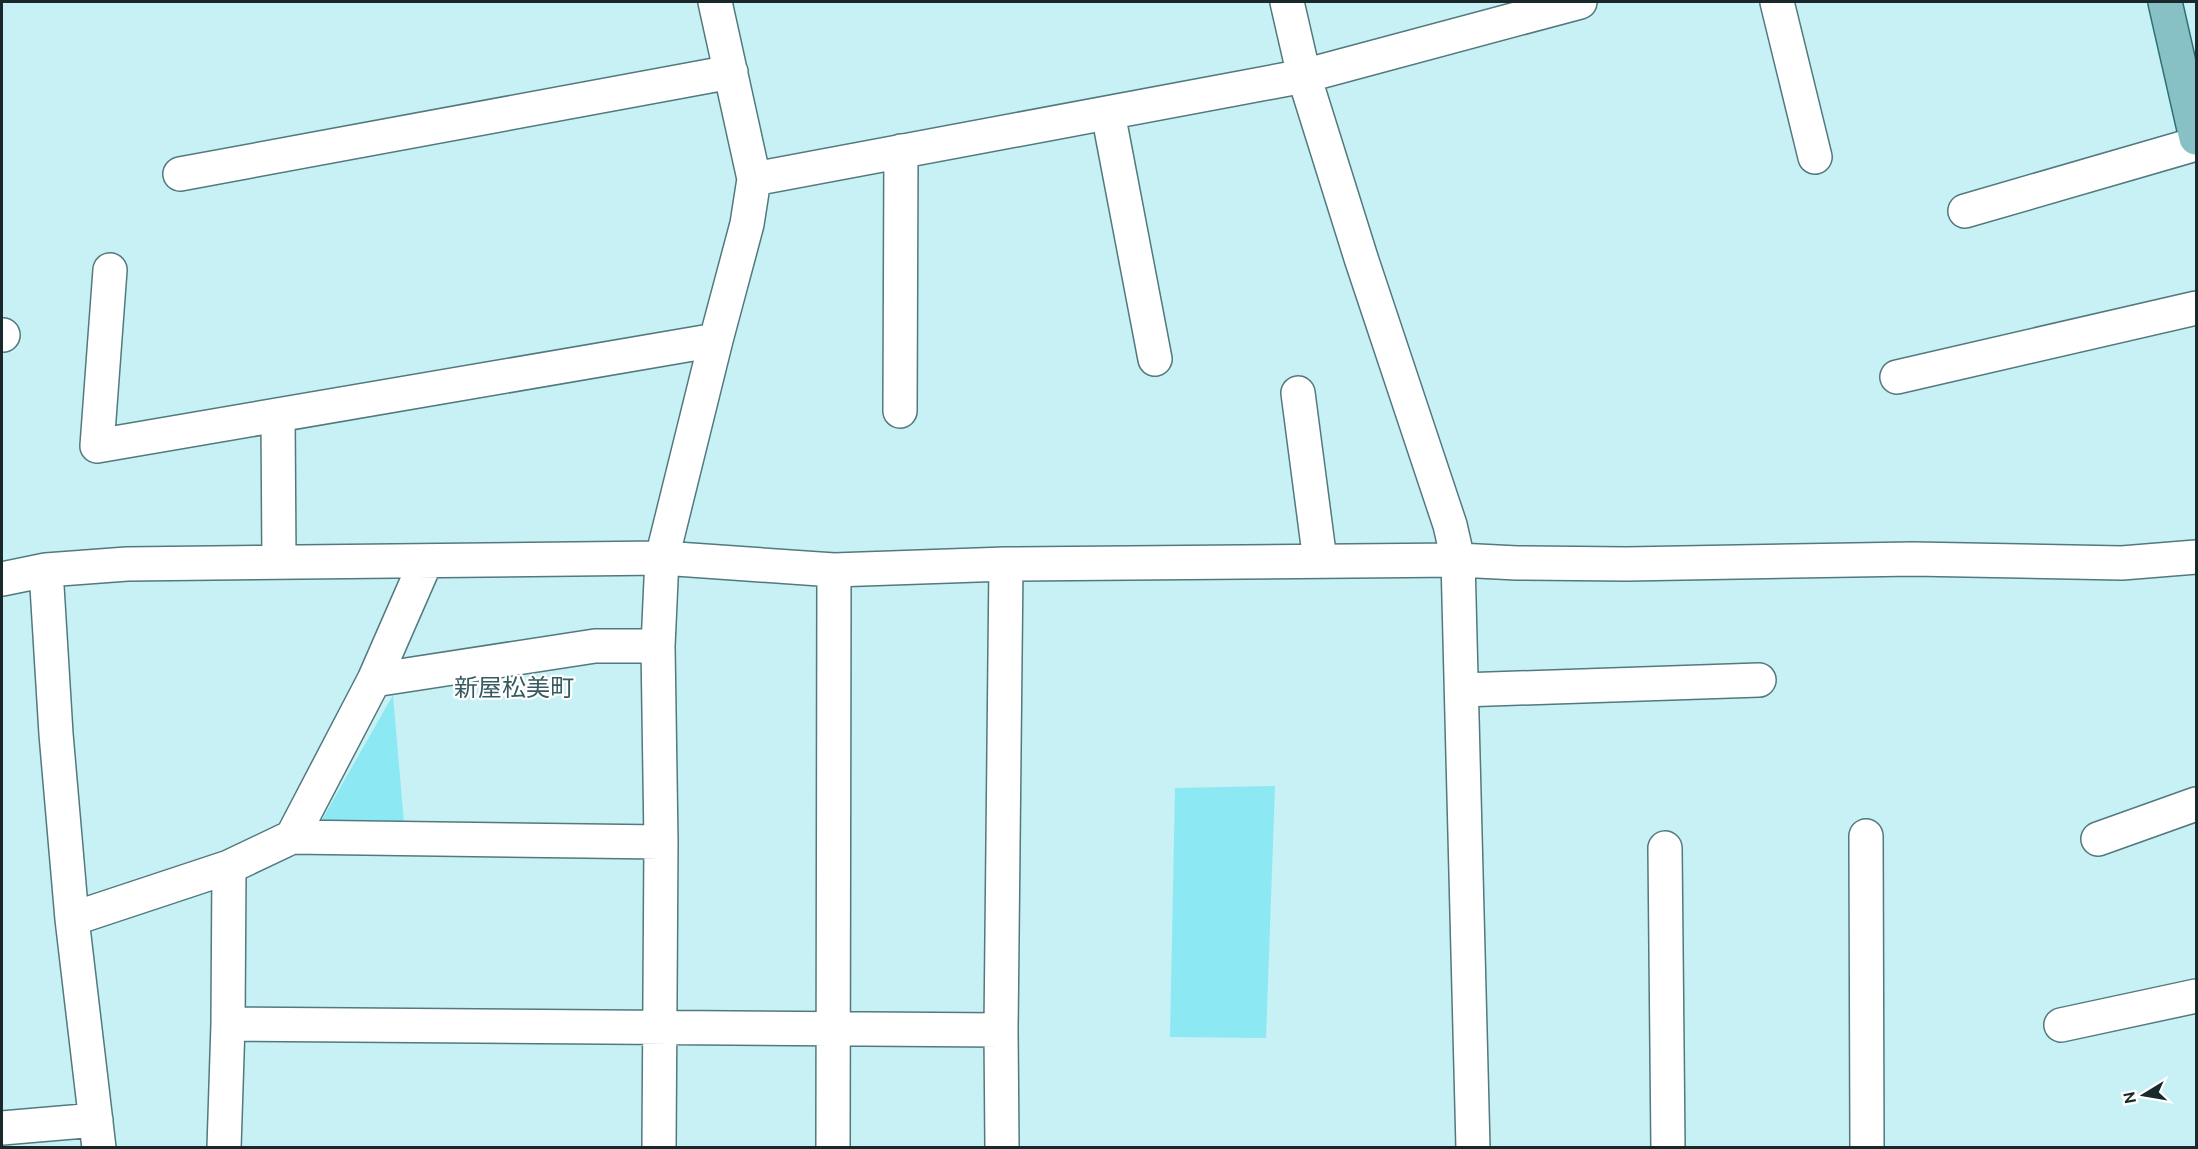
<svg xmlns="http://www.w3.org/2000/svg" width="2198" height="1149" font-family="Ubuntu,'Noto Sans JP',sans-serif">
  <style>
    .green { fill: #8ce8f2 }
    .lines { fill: none; stroke-linecap: round; stroke-linejoin: round }
    .minor-casing { stroke: #52797d; stroke-width: 36 }
    .major-casing { stroke: #2c7077; stroke-width: 36 }
    .minor { stroke: #fff; stroke-width: 33 }
    .major { stroke: #87c1c6; stroke-width: 33 }
    .labels { text-anchor: middle; dominant-baseline: central; stroke-width: 4.5; stroke-linejoin: round; paint-order: stroke }
    .quarter-label { font-size: 24px; fill: #355a5f; stroke: #fff }
  </style>
  <rect width="100%" height="100%" fill="#c7f1f5"/>
  <path class="green" d="M 393,695 L 404,823 L 319,825 Z
    M 1275,786 L 1266,1038 L 1170,1037 L 1175,788 Z"/>
  <g class="lines">
    <defs>
      <path id="minor" d="M 1287,2 L 1304,76 L 1361,258 L 1450,525 L 1458,560 L 1473,1148
        M 1777,2 L 1815,157
        M 1108,113 L 1155,359
        M 180,174 L 731,72
        M 754,179 L 1304,76 L 1580,2
        M 1965,211 L 2196,144
        M 110,270 L 97,446 L 716,340
        M 2,335 L 3,335
        M 1897,377 L 2196,308
        M 1298,393 L 1320,561
        M 900,411 L 901,151
        M 278,415 L 279,562
        M 46,570 L 56,734 L 72,919 L 99,1148
        M 2,579 L 46,570 L 127,564 L 662,558 L 834,570 L 1006,564 L 1458,560 L 1517,563 L 1627,564 L 1913,559 L 2122,563 L 2196,557
        M 374,680 L 595,646 L 658,646
        M 1462,690 L 1759,680
        M 1866,836 L 1867,1148
        M 292,837 L 661,842
        M 2098,839 L 2196,804
        M 1665,848 L 1668,1148
        M 72,919 L 229,867 L 292,837 L 374,680 L 426,561
        M 228,1024 L 1001,1030
        M 2061,1025 L 2196,996
        M 2,1128 L 96,1120
        M 224,1148 L 228,1024 L 229,867
        M 659,1148 L 661,842 L 658,646 L 662,558 L 716,340 L 747,224 L 754,179 L 715,2
        M 833,1148 L 834,570
        M 1002,1148 L 1001,1030 L 1006,564"/>
      <path id="major" d="M 2165,2 L 2196,138"/>
    </defs>
    <use href="#minor" class="minor-casing"/>
    <use href="#major" class="major-casing"/>
    <use href="#minor" class="minor"/>
    <use href="#major" class="major"/>
  </g>
  <g class="labels">
    <g class="quarter-label">
      <text x="514" y="687">新屋松美町</text>
    </g>
  </g>
  <rect width="2198" height="1149" fill="none" stroke="#19292b" stroke-width="6"/>
  <g transform="translate(2144 1095) rotate(259)" stroke="#ffffff" stroke-width="4.5" paint-order="stroke">
  <path d="M0-4.5L10 22L0 15L-10 22Z" fill="#19292b"/>
  <text y="-9" font-size="16" font-weight="bold" text-anchor="middle" fill="#19292b">N</text>
  </g>
</svg>
